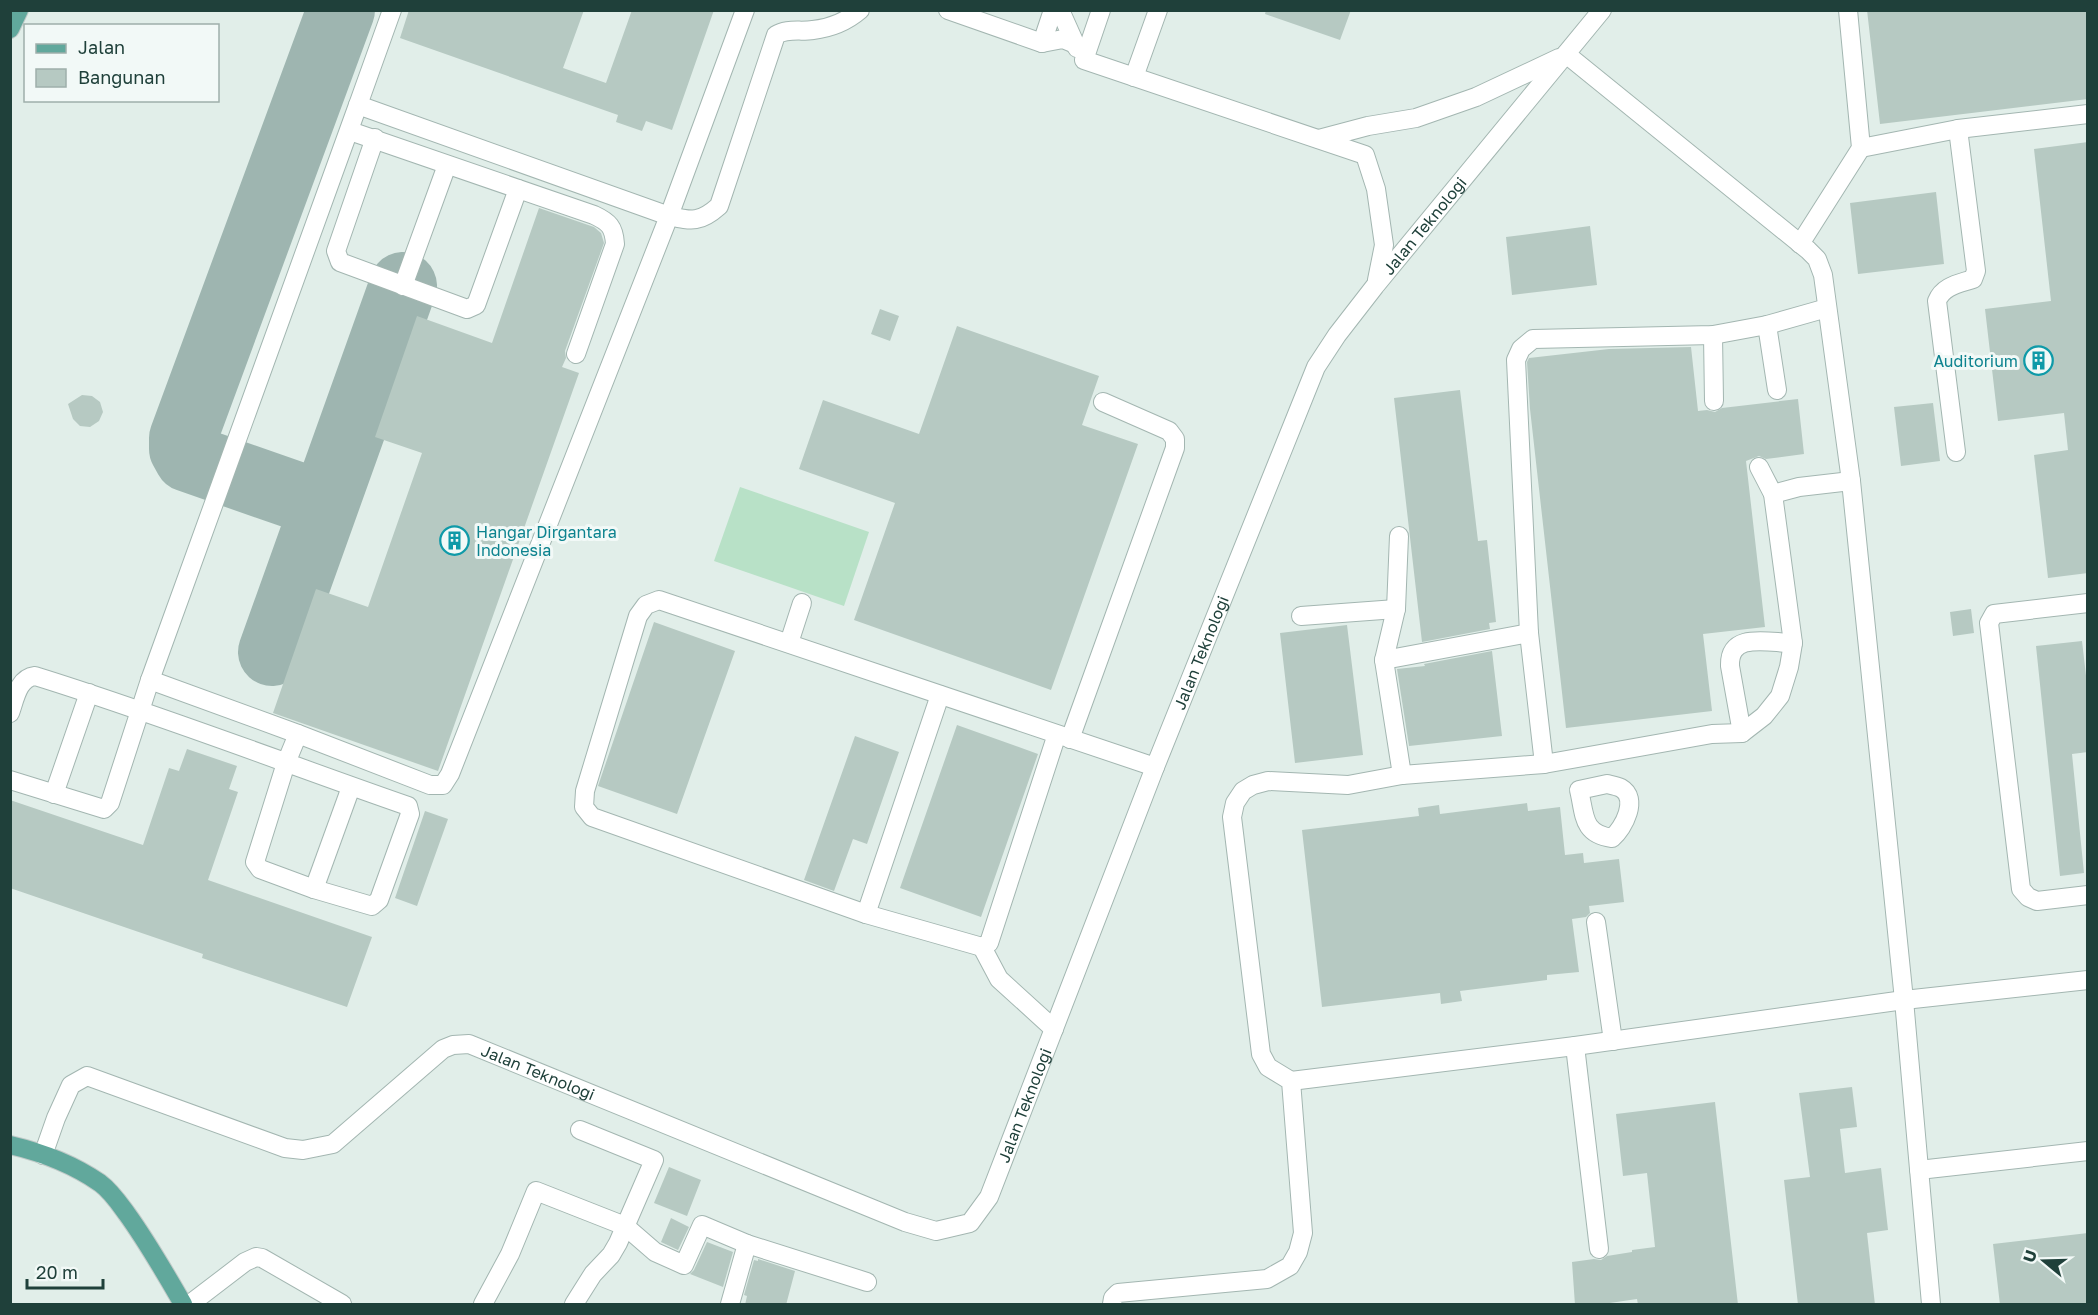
<svg xmlns="http://www.w3.org/2000/svg" width="2098" height="1315" font-family="'Golos Text',sans-serif">
  <style>
    .pitch { fill: #b8e1c7 }
    .lines { fill: none; stroke-linecap: round; stroke-linejoin: round }
    .taxiway { stroke: #9eb5b0; stroke-width: 68 }
    .building { fill: #b6c9c2 }
    .minor-casing { stroke: #a3b6b1; stroke-width: 20 }
    .major-casing { stroke: #c0cac8; stroke-width: 20 }
    .minor { stroke: #fff; stroke-width: 18 }
    .major { stroke: #61a89c; stroke-width: 18 }
    .labels { text-anchor: middle; dominant-baseline: central; stroke-width: 6; stroke-linejoin: round; paint-order: stroke }
    .street-label { font-size: 16px; fill: #1f403a; stroke: #f2f9f7 }
    .culture-label { font-size: 16px; fill: #0d838f; stroke: #f2f9f7; text-anchor: end }
  </style>
  <rect width="100%" height="100%" fill="#e1eee9"/>
  <path class="pitch" d="M 740,487 L 869,532 L 844,606 L 714,561 Z"/>
  <g class="lines">
    <path class="taxiway" d="M 323,505 L 188,458 L 183,449 L 183,438 L 341,10
      M 272,652 L 403,286"/>
  </g>
  <path class="building" d="M 409,10 L 584,10 L 563,68 L 606,83 L 632,10 L 714,10 L 672,130 L 646,121 L 642,131 L 616,122 L 618,115 L 400,38 Z
    M 1266,10 L 1351,10 L 1340,40 L 1265,14 Z
    M 1867,10 L 2088,10 L 2088,99 L 1880,124 Z
    M 2088,142 L 2088,573 L 2048,578 L 2034,455 L 2068,450 L 2064,413 L 1998,421 L 1985,309 L 2051,301 L 2034,149 Z
    M 1936,192 L 1944,264 L 1858,274 L 1850,203 Z
    M 539,208 L 594,227 L 601,233 L 604,243 L 565,351 L 566,358 L 562,367 L 579,373 L 438,771 L 273,713 L 316,589 L 368,607 L 422,453 L 375,437 L 417,316 L 492,343 Z
    M 1590,226 L 1597,285 L 1512,295 L 1506,237 Z
    M 880,309 L 899,316 L 890,341 L 871,334 Z
    M 957,326 L 1099,376 L 1082,425 L 1138,444 L 1051,690 L 854,620 L 895,503 L 799,469 L 823,400 L 919,434 Z
    M 1691,347 L 1698,411 L 1707,410 L 1715,412 L 1722,408 L 1798,399 L 1804,454 L 1766,459 L 1759,456 L 1746,461 L 1765,627 L 1703,634 L 1712,711 L 1566,728 L 1530,409 L 1527,362 L 1529,358 L 1609,349 Z
    M 1460,390 L 1478,541 L 1487,540 L 1496,622 L 1489,623 L 1490,629 L 1422,642 L 1394,398 Z
    M 82,395 L 92,396 L 100,402 L 103,412 L 99,421 L 90,427 L 80,426 L 73,419 L 68,404 Z
    M 1933,403 L 1940,461 L 1901,466 L 1894,407 Z
    M 1971,609 L 1974,633 L 1953,636 L 1950,612 Z
    M 654,622 L 735,651 L 677,814 L 598,786 Z
    M 1347,625 L 1363,755 L 1295,763 L 1280,633 Z
    M 2082,641 L 2088,693 L 2088,752 L 2072,754 L 2084,873 L 2060,876 L 2036,646 Z
    M 1492,651 L 1502,736 L 1409,746 L 1397,669 L 1425,666 L 1424,664 Z
    M 957,725 L 1038,754 L 981,917 L 900,888 Z
    M 855,736 L 899,752 L 867,844 L 853,839 L 834,891 L 804,880 Z
    M 187,749 L 237,766 L 229,789 L 238,792 L 208,880 L 372,937 L 347,1007 L 202,958 L 203,954 L 10,888 L 10,800 L 143,845 L 169,768 L 179,771 Z
    M 1527,803 L 1528,811 L 1560,807 L 1565,855 L 1583,853 L 1584,863 L 1619,859 L 1624,902 L 1589,906 L 1590,913 L 1586,917 L 1572,919 L 1579,972 L 1547,975 L 1547,980 L 1460,991 L 1462,1001 L 1441,1004 L 1440,993 L 1322,1007 L 1302,830 L 1419,816 L 1418,808 L 1439,805 L 1440,814 Z
    M 425,811 L 448,819 L 417,906 L 395,898 Z
    M 1852,1087 L 1857,1127 L 1840,1129 L 1845,1173 L 1881,1168 L 1888,1230 L 1867,1233 L 1875,1305 L 1798,1305 L 1784,1180 L 1810,1177 L 1799,1093 Z
    M 1715,1102 L 1738,1305 L 1638,1305 L 1637,1299 L 1596,1305 L 1575,1305 L 1572,1262 L 1594,1259 L 1601,1260 L 1607,1256 L 1632,1252 L 1632,1250 L 1655,1247 L 1647,1173 L 1623,1176 L 1616,1114 Z
    M 669,1167 L 701,1180 L 687,1216 L 654,1203 Z
    M 671,1218 L 689,1227 L 678,1250 L 661,1242 Z
    M 2088,1233 L 2088,1305 L 2000,1305 L 1993,1244 Z
    M 707,1242 L 733,1252 L 723,1287 L 690,1274 L 694,1270 Z
    M 758,1259 L 795,1271 L 786,1305 L 745,1305 L 747,1296 L 744,1295 L 754,1260 L 758,1261 Z"/>
  <g class="lines">
    <defs>
      <g id="minor">
        <path d="M 948,10 L 1042,43 L 1063,39 L 1075,44"/>
        <path d="M 1060,10 L 1077,48"/>
        <path d="M 1101,10 L 1084,60 L 1365,155 L 1376,189 L 1384,245 L 1377,280"/>
        <path d="M 1042,43 L 1053,10"/>
        <path d="M 1566,54 L 1808,250 L 1817,259 L 1823,275 L 1851,481 L 1904,1000 L 1931,1304"/>
        <path d="M 1134,77 L 1158,10"/>
        <path d="M 358,105 L 392,10"/>
        <path d="M 350,131 L 594,215 C 609,222 614,227 615,244 L 576,354"/>
        <path d="M 375,138 L 336,251 L 340,262 L 467,309 L 476,305 L 518,189"/>
        <path d="M 1319,139 L 1368,126 L 1416,118 L 1476,97 L 1559,58"/>
        <path d="M 1861,148 L 1958,129 L 2088,114"/>
        <path d="M 1800,244 L 1861,148 L 1848,10"/>
        <path d="M 403,286 L 447,165"/>
        <path d="M 1767,325 L 1777,390"/>
        <path d="M 1713,335 L 1714,401"/>
        <path d="M 1956,452 L 1937,301 C 1943,286 1958,284 1973,279 L 1976,271 L 1958,129"/>
        <path d="M 1773,494 L 1799,487 L 1851,481"/>
        <path d="M 2088,603 L 1994,614 L 1989,623 L 2021,889 L 2028,897 L 2037,901 L 2088,895"/>
        <path d="M 1301,616 L 1396,609"/>
        <path d="M 789,643 L 802,603"/>
        <path d="M 1384,660 L 1396,609 L 1399,536"/>
        <path d="M 150,680 L 298,734 L 430,785 L 443,785 L 450,774 L 669,216 L 745,10"/>
        <path d="M 10,713 C 15,699 18,678 35,676 C 161,715 284,763 408,806 L 410,814 L 379,900 L 372,906 L 314,889 L 260,869 L 255,862 L 286,763 L 298,734"/>
        <path d="M 1742,733 L 1730,666 C 1729,631 1769,643 1793,643"/>
        <path d="M 1057,734 L 989,943 L 982,947 L 866,914 L 592,817 L 584,807 L 585,791 L 638,616 L 646,605 L 659,600 L 1155,767"/>
        <path d="M 1070,739 L 1175,448 L 1175,439 L 1169,431 L 1103,402"/>
        <path d="M 1544,764 L 1529,633 L 1516,360 L 1521,349 L 1533,339 L 1713,335 L 1767,325 L 1827,308"/>
        <path d="M 1402,775 L 1384,660 L 1529,633"/>
        <path d="M 10,780 L 104,809 L 110,803 L 150,680 L 358,105 L 669,216 C 692,221 700,223 719,206 L 776,35 C 787,28 800,32 813,30 C 831,28 846,22 860,10"/>
        <path d="M 1607,784 C 1611,785 1617,786 1621,788 C 1639,798 1624,828 1612,838 C 1582,834 1585,815 1579,790 Z"/>
        <path d="M 54,794 L 89,693"/>
        <path d="M 314,889 L 351,787"/>
        <path d="M 866,914 L 940,695"/>
        <path d="M 1596,922 L 1613,1041"/>
        <path d="M 982,947 L 999,979 L 1054,1029"/>
        <path d="M 1575,1046 L 1599,1249"/>
        <path d="M 1291,1081 L 1575,1046 L 1904,1000 L 2088,980"/>
        <path id="s1" d="M 43,1155 L 56,1118 L 71,1085 L 87,1076 L 285,1148 L 303,1150 L 333,1144 L 443,1049 L 453,1045 L 469,1044 L 905,1222 L 936,1231 L 970,1223 L 989,1197 L 1155,767 L 1316,367 L 1337,335 L 1375,286 L 1602,10"/>
        <path d="M 1919,1170 L 2088,1151"/>
        <path d="M 747,1244 L 867,1282"/>
        <path d="M 190,1304 L 245,1262 L 256,1257 L 262,1258 L 342,1304"/>
        <path d="M 483,1304 L 510,1254 L 536,1191 L 625,1226 L 655,1252 L 684,1265 L 702,1225 L 747,1244 L 730,1304"/>
        <path d="M 574,1304 L 593,1274 L 611,1255 L 618,1243 L 654,1160 L 580,1130"/>
        <path d="M 1112,1304 L 1113,1298 L 1118,1293 L 1267,1279 L 1290,1266 L 1298,1252 L 1303,1233 L 1291,1081 L 1268,1067 L 1261,1054 L 1232,817 L 1235,803 L 1243,791 L 1253,785 L 1268,781 L 1348,785 L 1402,775 L 1544,764 L 1712,734 L 1742,733 L 1764,716 L 1780,696 L 1789,667 L 1793,643 L 1773,494 L 1759,467"/>
      </g>
      <path id="major" d="M 10,29 L 19,10
        M 10,1145 C 40,1152 74,1165 100,1183 C 111,1191 119,1203 127,1214 C 148,1243 165,1273 183,1304"/>
    </defs>
    <use href="#minor" class="minor-casing"/>
    <use href="#major" class="major-casing"/>
    <use href="#minor" class="minor"/>
    <use href="#major" class="major"/>
  </g>
  <defs>
    <symbol id="building-ring" viewBox="-11 -11 22 22"><circle r="9.5" fill="#f2f9f7" stroke="#0f9aa8" stroke-width="1.5"/><path d="M-4-6H4V6H1V3H-1V6H-4ZM-2.5-4.3h1.7v1.8h-1.7ZM.8-4.3h1.7v1.8H.8ZM-2.5-1h1.7V.8h-1.7ZM.8-1h1.7V.8H.8Z" fill="#0f9aa8"/></symbol>
  </defs>
  <g fill-rule="evenodd">
    <use href="#building-ring" x="2022" y="344" width="33" height="33"/>
    <use href="#building-ring" x="438" y="524" width="33" height="33"/>
  </g>
  <g class="labels">
    <g class="street-label">
      <text stroke="none"><textPath href="#s1" startOffset="2166">Jalan Teknologi</textPath></text>
      <text stroke="none"><textPath href="#s1" startOffset="1680">Jalan Teknologi</textPath></text>
      <text stroke="none"><textPath href="#s1" startOffset="600">Jalan Teknologi</textPath></text>
      <text stroke="none"><textPath href="#s1" startOffset="1194">Jalan Teknologi</textPath></text>
    </g>
    <g class="culture-label">
      <text x="2018" y="361">Auditorium</text>
      <text x="476" y="532" text-anchor="start">Hangar Dirgantara<tspan x="476" dy="18">Indonesia</tspan></text>
    </g>
  </g>
  <rect width="2098" height="1315" fill="none" stroke="#1f403a" stroke-width="24"/>
  <rect x="24" y="24" width="195" height="78" fill="#f2f9f7" stroke="#9eafab" stroke-width="1.5"/>
  <rect x="36" y="44" width="30" height="9" fill="#61a89c" stroke="#9eafab" stroke-width="1.5"/>
  <text x="78" y="54" font-size="18" fill="#1f403a">Jalan</text>
  <rect x="36" y="69" width="30" height="18" fill="#b6c9c2" stroke="#9eafab" stroke-width="1.5"/>
  <text x="78" y="84" font-size="18" fill="#1f403a">Bangunan</text>
  <g transform="translate(2044 1261) rotate(289)" stroke="#f2f9f7" stroke-width="4.5" paint-order="stroke">
  <path d="M0-4.5L10 22L0 15L-10 22Z" fill="#1f403a"/>
  <text y="-9" font-size="16" font-weight="bold" text-anchor="middle" fill="#1f403a">U</text>
  </g>
  <path d="M27 1279v9h76v-9" fill="none" stroke="#1f403a" stroke-width="3"/>
  <text x="36" y="1279" font-size="18" fill="#1f403a" stroke="#f2f9f7" stroke-width="4.5" paint-order="stroke">20 m</text>
</svg>
